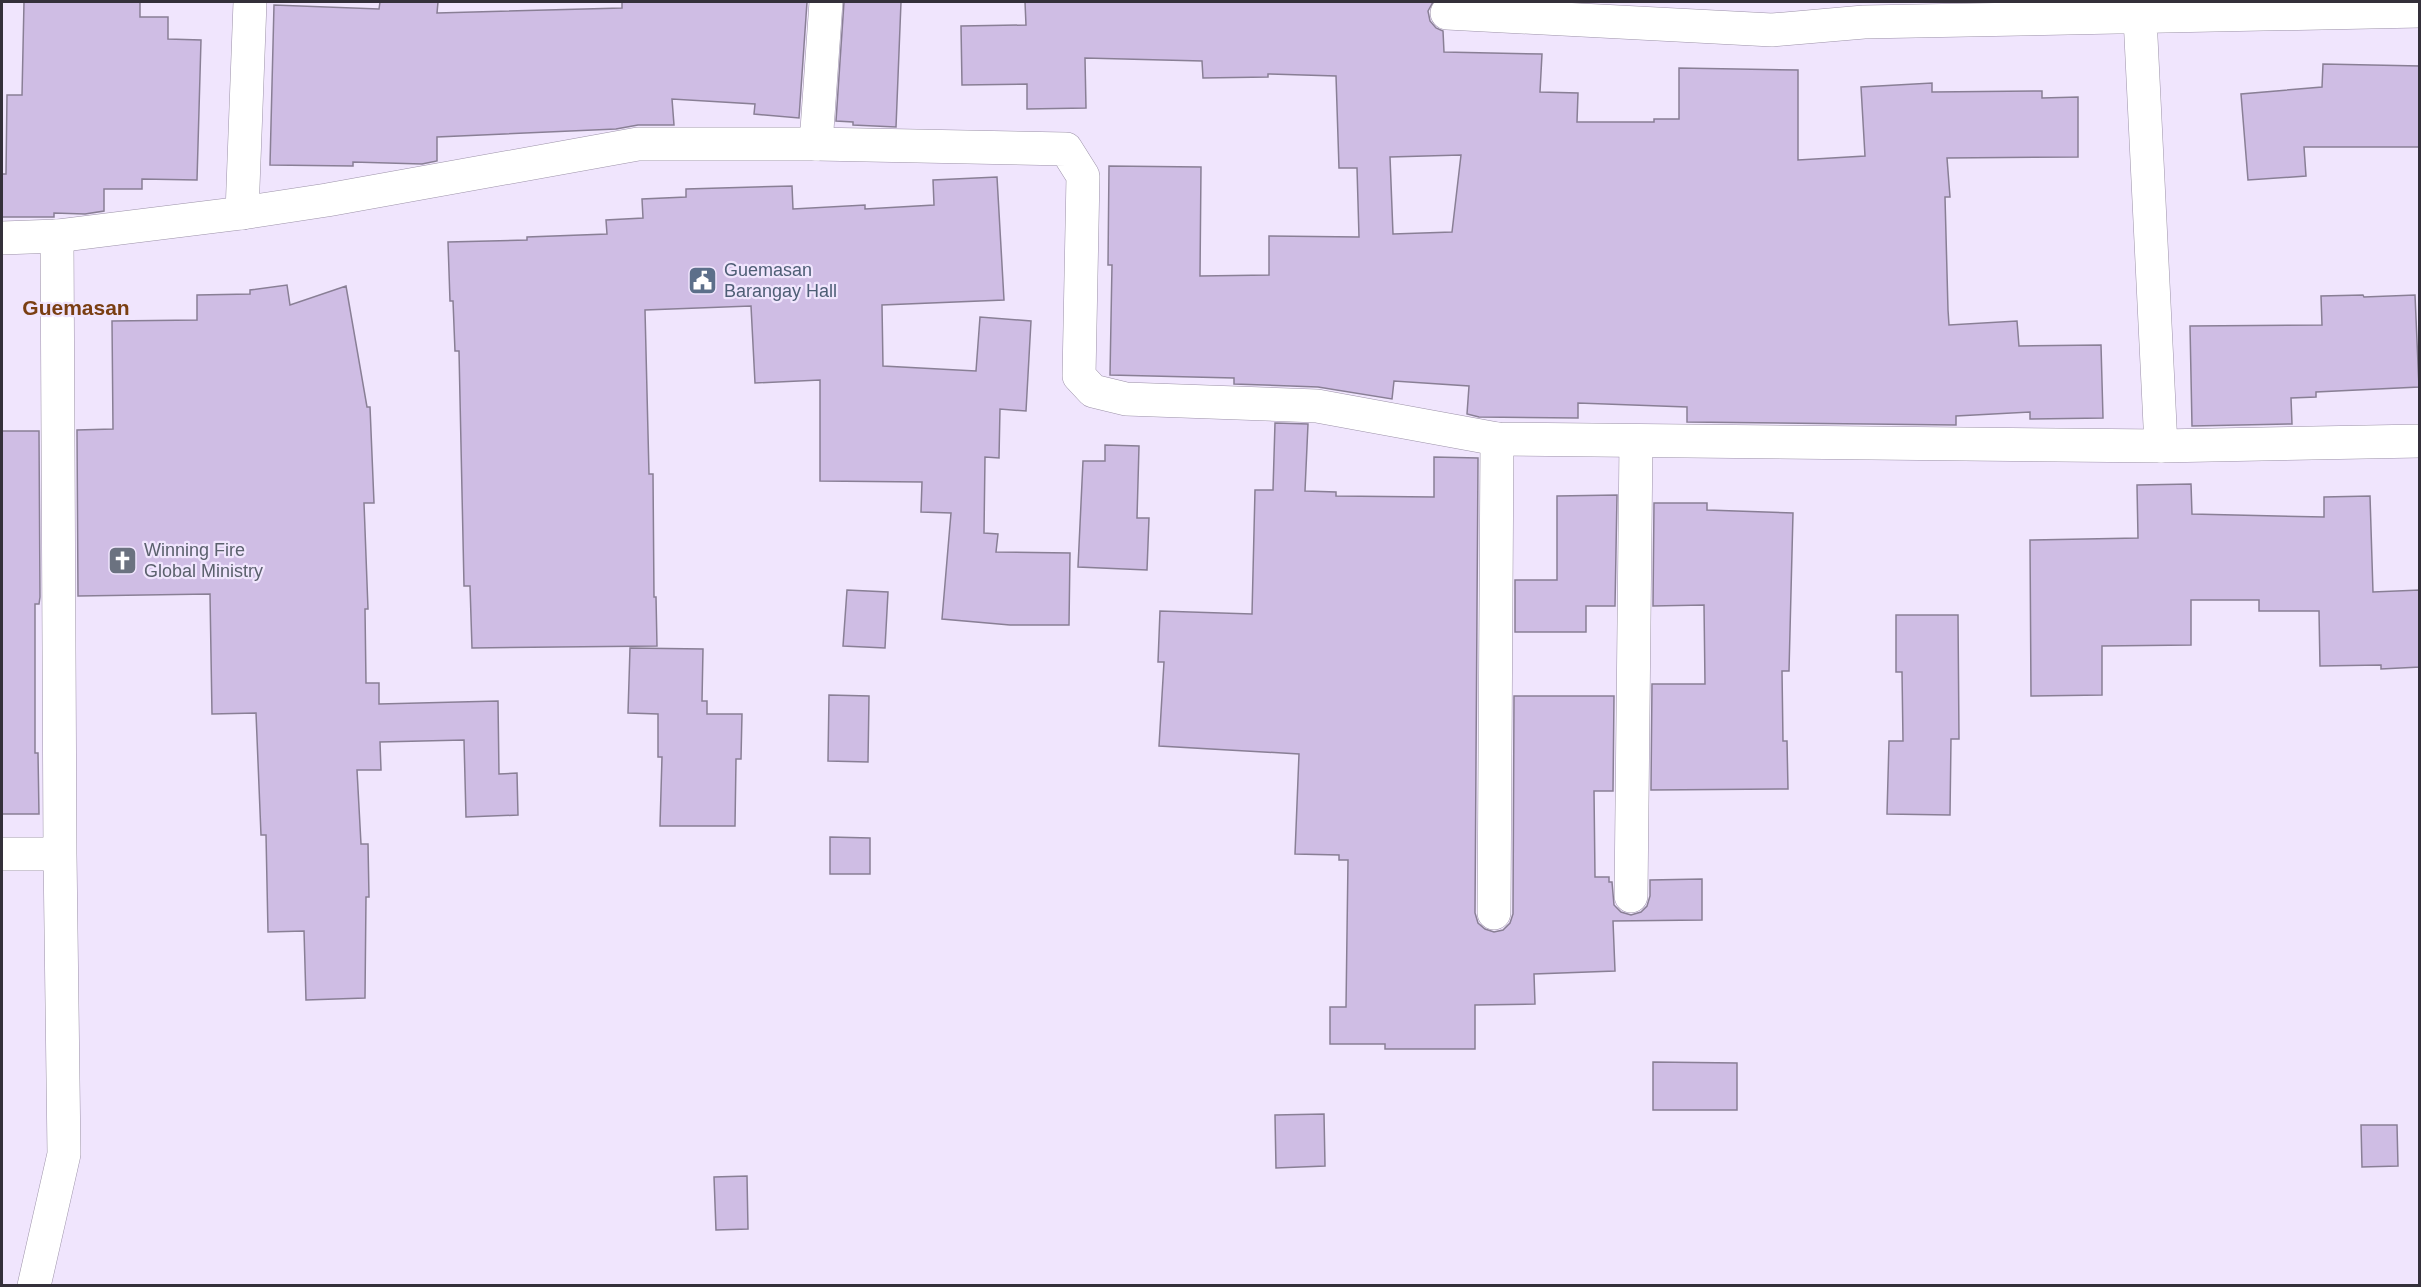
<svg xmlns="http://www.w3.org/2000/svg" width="2421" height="1287" font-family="Arial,sans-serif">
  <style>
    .building { fill: #cfbde4; stroke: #897f95; stroke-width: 1.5; fill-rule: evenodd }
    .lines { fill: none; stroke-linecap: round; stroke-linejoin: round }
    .street-casing { stroke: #9c92a8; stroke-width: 34 }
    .secondary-casing { stroke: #9c92a8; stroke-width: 34 }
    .street { stroke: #fff; stroke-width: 33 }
    .secondary { stroke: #fff; stroke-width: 33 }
    .labels { text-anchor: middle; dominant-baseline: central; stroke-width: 4.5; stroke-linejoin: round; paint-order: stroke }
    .service-label { font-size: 18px; fill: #4e5e75; stroke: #f0e5fd; text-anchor: start }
    .worship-label { font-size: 18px; fill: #5b616d; stroke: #f0e5fd; text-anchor: start }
    .quarter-label { font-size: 21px; font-weight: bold; fill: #7a3e12; stroke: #f0e5fd }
  </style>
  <rect width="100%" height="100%" fill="#f0e5fd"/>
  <path class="building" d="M 24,2 L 140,2 L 140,17 L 168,17 L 168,39 L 201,40 L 197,180 L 142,179 L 142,189 L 104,189 L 104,211 L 85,214 L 54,213 L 54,217 L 2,217 L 2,174 L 6,174 L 7,95 L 22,95 Z
    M 380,2 L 438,2 L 437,13 L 622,8 L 622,2 L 807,2 L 799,118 L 754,114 L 755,104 L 672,99 L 674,125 L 638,125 L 616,129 L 437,137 L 437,161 L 422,164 L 353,162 L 353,166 L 270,165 L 274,5 L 379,9 Z
    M 844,2 L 901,2 L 896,127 L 853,125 L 853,122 L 836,121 Z
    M 1025,2 L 1433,2 L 1428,11 L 1430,21 L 1436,28 L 1443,31 L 1444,52 L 1542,54 L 1540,92 L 1578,93 L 1577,122 L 1654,122 L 1654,119 L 1679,119 L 1679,68 L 1798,70 L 1798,160 L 1865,156 L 1861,87 L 1932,83 L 1932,92 L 2042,91 L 2042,98 L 2078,97 L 2078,157 L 1947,158 L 1950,197 L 1945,197 L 1948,310 L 1949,325 L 2017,321 L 2019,346 L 2101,345 L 2103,418 L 2030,419 L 2030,412 L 1956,416 L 1956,425 L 1687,422 L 1687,407 L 1578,403 L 1578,418 L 1479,417 L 1467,414 L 1469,386 L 1394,381 L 1392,399 L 1318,387 L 1234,384 L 1234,378 L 1110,375 L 1112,265 L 1108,265 L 1109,166 L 1201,167 L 1200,276 L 1269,275 L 1269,236 L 1359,237 L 1357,168 L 1339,168 L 1336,76 L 1268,74 L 1268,77 L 1203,78 L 1202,61 L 1085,58 L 1086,108 L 1027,109 L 1027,84 L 962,85 L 961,26 L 1026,25 ZM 1461,155 L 1452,232 L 1393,234 L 1390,157 Z
    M 2323,64 L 2420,66 L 2420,147 L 2304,147 L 2306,176 L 2248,180 L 2241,94 L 2322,87 Z
    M 997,177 L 1004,300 L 882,305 L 883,366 L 976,371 L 980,317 L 1031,321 L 1026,411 L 1000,409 L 999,458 L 985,457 L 984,533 L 998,534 L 996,552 L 1070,553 L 1069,625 L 1010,625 L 942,619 L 951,513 L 921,512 L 922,482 L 820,481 L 820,380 L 755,383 L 751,306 L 645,310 L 649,474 L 653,474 L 654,597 L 656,597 L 657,646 L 472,648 L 470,586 L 464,586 L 459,351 L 455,351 L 453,301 L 450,301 L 448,242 L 527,240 L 527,237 L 607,234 L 606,220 L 643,218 L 642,199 L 686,197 L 686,189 L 792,186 L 793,209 L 865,205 L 865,209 L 934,205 L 933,180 Z
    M 287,285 L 290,305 L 346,286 L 367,407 L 370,407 L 374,503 L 364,503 L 368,609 L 365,609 L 366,683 L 379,683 L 379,704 L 498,701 L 499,774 L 517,773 L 518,815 L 466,817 L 464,740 L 380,742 L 381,770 L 357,770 L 361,844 L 368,844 L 369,897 L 366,897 L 365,998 L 306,1000 L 304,931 L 268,932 L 266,835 L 261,835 L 256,713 L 212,714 L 210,594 L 78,596 L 77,430 L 113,429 L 112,321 L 197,320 L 197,295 L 250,294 L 250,290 Z
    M 2363,295 L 2364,297 L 2415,295 L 2419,387 L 2316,392 L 2316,397 L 2291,398 L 2292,424 L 2192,426 L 2190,326 L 2322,325 L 2321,296 Z
    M 1275,423 L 1308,424 L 1305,491 L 1336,492 L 1336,496 L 1434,497 L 1434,457 L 1478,458 L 1475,913 L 1478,923 L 1485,929 L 1494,932 L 1503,930 L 1510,923 L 1513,914 L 1514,696 L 1614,696 L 1613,791 L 1594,791 L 1595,877 L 1609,877 L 1609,882 L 1612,882 L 1614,905 L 1621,912 L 1631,915 L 1641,912 L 1647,906 L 1650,896 L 1650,880 L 1702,879 L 1702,920 L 1613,921 L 1615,971 L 1534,974 L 1535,1004 L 1475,1005 L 1475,1049 L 1385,1049 L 1385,1044 L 1330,1044 L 1330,1007 L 1346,1007 L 1348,860 L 1339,860 L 1339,855 L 1295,854 L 1299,754 L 1159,746 L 1164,662 L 1158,662 L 1160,611 L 1252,614 L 1255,490 L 1273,490 Z
    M 2,431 L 39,431 L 40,597 L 39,604 L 35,604 L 35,753 L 38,753 L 39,814 L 2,814 Z
    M 1105,445 L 1139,446 L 1137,518 L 1149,518 L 1147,570 L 1078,567 L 1083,461 L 1105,461 Z
    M 2191,484 L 2192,514 L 2324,517 L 2324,497 L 2370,496 L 2373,592 L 2420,590 L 2420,667 L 2381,669 L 2381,665 L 2320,666 L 2319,611 L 2259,611 L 2259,600 L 2191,600 L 2191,645 L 2102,646 L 2102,695 L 2031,696 L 2030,540 L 2138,538 L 2137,485 Z
    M 1617,495 L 1615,606 L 1586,606 L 1586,632 L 1515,632 L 1515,580 L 1557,580 L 1557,496 Z
    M 1654,503 L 1707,503 L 1707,510 L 1793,513 L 1789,671 L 1782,671 L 1783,741 L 1787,741 L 1788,789 L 1651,790 L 1652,684 L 1705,684 L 1704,605 L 1653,606 Z
    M 847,590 L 888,592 L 885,648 L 843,646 Z
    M 1896,615 L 1958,615 L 1959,739 L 1951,739 L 1950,815 L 1887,814 L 1889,741 L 1903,741 L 1902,672 L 1896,672 Z
    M 630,648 L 703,649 L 702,701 L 707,701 L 707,714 L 742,714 L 741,759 L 736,759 L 735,826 L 660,826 L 662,757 L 658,757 L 658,714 L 628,713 Z
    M 829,695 L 869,696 L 868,762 L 828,761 Z
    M 830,837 L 870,838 L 870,874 L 830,874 Z
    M 1653,1062 L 1737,1063 L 1737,1110 L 1653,1110 Z
    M 1324,1114 L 1325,1166 L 1276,1168 L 1275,1115 Z
    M 2361,1125 L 2397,1125 L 2398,1166 L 2362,1167 Z
    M 747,1176 L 748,1229 L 716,1230 L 714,1177 Z"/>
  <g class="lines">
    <defs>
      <path id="street" d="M 1447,13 L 1772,30 L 1864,22 L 2420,11
        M 2140,17 L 2161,446
        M 816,144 L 826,2
        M 242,213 L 250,2
        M 2,854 L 60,854
        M 1631,896 L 1636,441
        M 1494,913 L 1497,439
        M 34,1286 L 64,1154 L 60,854 L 57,236"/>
      <path id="secondary" d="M 2,238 L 57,236 L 242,213 L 327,200 L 638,144 L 816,144 L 1066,149 L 1083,176 L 1079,376 L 1093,391 L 1126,399 L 1317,406 L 1497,439 L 2161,446 L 2420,441"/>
    </defs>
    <use href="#street" class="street-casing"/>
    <use href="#secondary" class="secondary-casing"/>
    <use href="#street" class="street"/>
    <use href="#secondary" class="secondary"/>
  </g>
  <defs>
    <symbol id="civic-square" viewBox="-11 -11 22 22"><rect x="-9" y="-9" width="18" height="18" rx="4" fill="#5c6f8a" stroke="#f0e5fd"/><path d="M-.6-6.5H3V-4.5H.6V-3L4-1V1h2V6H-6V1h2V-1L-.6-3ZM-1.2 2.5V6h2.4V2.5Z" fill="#fff"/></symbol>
    <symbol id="church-square" viewBox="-11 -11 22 22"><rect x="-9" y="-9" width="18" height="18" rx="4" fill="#6b7280" stroke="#f0e5fd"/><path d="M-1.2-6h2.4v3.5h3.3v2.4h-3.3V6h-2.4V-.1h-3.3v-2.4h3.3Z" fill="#fff"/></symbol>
  </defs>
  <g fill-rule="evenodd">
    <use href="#civic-square" x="686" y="264" width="33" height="33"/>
    <use href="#church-square" x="106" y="544" width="33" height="33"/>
  </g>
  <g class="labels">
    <g class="service-label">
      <text x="724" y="270">Guemasan<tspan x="724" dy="21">Barangay Hall</tspan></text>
    </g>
    <g class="worship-label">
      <text x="144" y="550">Winning Fire<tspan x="144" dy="21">Global Ministry</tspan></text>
    </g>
    <g class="quarter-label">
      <text x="76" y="307">Guemasan</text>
    </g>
  </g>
  <rect width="2421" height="1287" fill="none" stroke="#34303a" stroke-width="6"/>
</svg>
